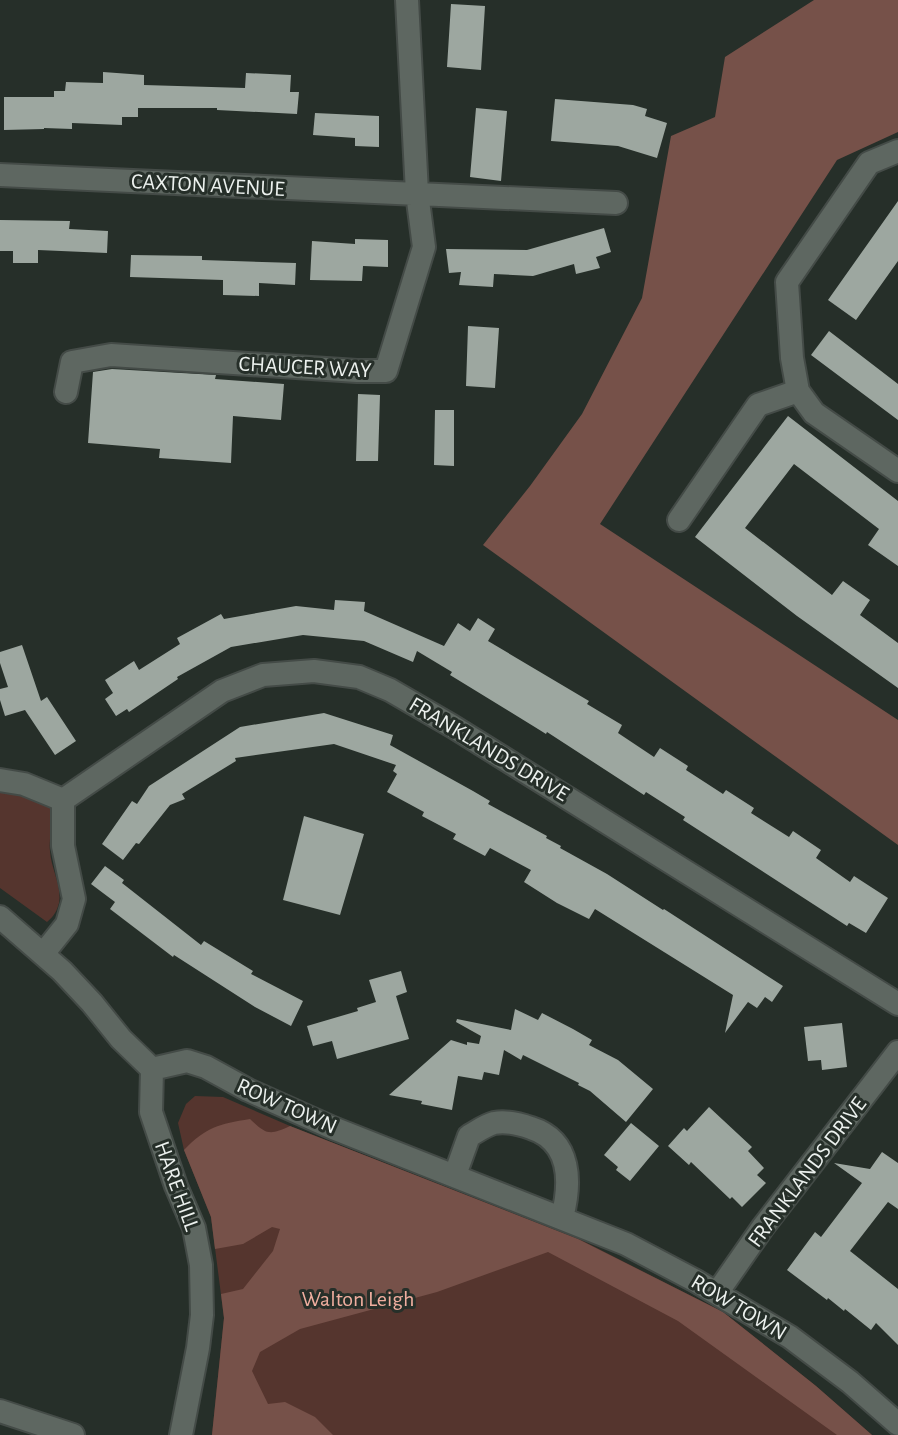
<svg xmlns="http://www.w3.org/2000/svg" width="898" height="1435" font-family="'Alegreya Sans',sans-serif">
  <style>
    .green { fill: #55352e }
    .forest { fill: #765149 }
    .building { fill: #9da7a0 }
    .lines { fill: none; stroke-linecap: round; stroke-linejoin: round }
    .minor-casing { stroke: #444b47; stroke-width: 26 }
    .minor { stroke: #5e6761; stroke-width: 22 }
    .labels { text-anchor: middle; dominant-baseline: central; stroke-width: 6; stroke-linejoin: round; paint-order: stroke }
    .street-label { font-size: 22px; fill: #ecf1ee; stroke: #262f29 }
    .park-label { font-size: 22px; fill: #f0ae9f; stroke: #262f29 }
  </style>
  <rect width="100%" height="100%" fill="#262f29"/>
  <path class="green" d="M 0,789 L 23,792 L 49,805 C 56,820 48,835 50,851 C 51,869 62,885 59,903 C 57,911 54,916 47,922 L 0,888 Z
    M 195,1096 L 223,1097 L 290,1126 L 579,1239 L 723,1312 L 816,1386 L 872,1435 L 212,1435 L 224,1318 L 211,1217 L 184,1150 L 178,1123 L 186,1104 Z"/>
  <path class="forest" d="M 814,0 L 898,0 L 898,132 L 837,160 L 600,524 L 898,720 L 898,845 L 483,545 L 530,486 L 582,414 L 642,298 L 671,136 L 715,117 L 725,57 Z
    M 250,1119 C 266,1134 269,1136 290,1126 L 578,1239 L 723,1312 L 816,1386 L 872,1435 L 837,1435 L 678,1321 L 548,1252 L 437,1292 L 300,1329 L 260,1352 L 252,1371 L 268,1404 L 285,1402 L 315,1417 L 333,1435 L 212,1435 L 224,1318 L 221,1294 L 243,1289 L 273,1251 L 280,1229 L 272,1227 L 243,1244 L 215,1249 L 211,1217 L 184,1150 C 206,1127 219,1124 250,1119 Z"/>
  <path class="building" d="M 451,4 L 485,6 L 481,70 L 447,67 Z
    M 103,72 L 144,75 L 144,85 L 245,88 L 246,73 L 291,75 L 290,92 L 299,92 L 297,114 L 217,110 L 217,108 L 138,108 L 138,117 L 122,117 L 122,125 L 72,123 L 72,129 L 44,128 L 44,129 L 4,130 L 4,97 L 54,97 L 54,91 L 65,91 L 66,82 L 103,83 Z
    M 555,99 L 633,105 L 647,109 L 645,116 L 667,123 L 657,158 L 618,146 L 551,141 Z
    M 476,108 L 507,111 L 501,181 L 470,177 Z
    M 315,113 L 379,116 L 379,147 L 355,146 L 355,138 L 313,135 Z
    M 898,201 L 898,261 L 856,320 L 828,300 Z
    M 0,220 L 70,221 L 69,229 L 108,231 L 107,253 L 38,250 L 38,263 L 13,263 L 13,251 L 0,251 Z
    M 604,228 L 611,252 L 596,257 L 600,268 L 576,274 L 574,264 L 533,276 L 494,274 L 493,287 L 459,285 L 461,272 L 449,273 L 446,249 L 527,250 Z
    M 355,239 L 388,240 L 388,267 L 363,266 L 362,281 L 310,280 L 312,241 L 355,244 Z
    M 131,255 L 202,256 L 202,260 L 296,263 L 295,285 L 259,283 L 259,296 L 223,295 L 223,280 L 130,277 Z
    M 468,326 L 499,328 L 495,388 L 466,386 Z
    M 829,331 L 898,384 L 898,420 L 811,355 Z
    M 112,369 L 216,375 L 215,379 L 284,384 L 281,420 L 233,416 L 231,463 L 159,458 L 160,449 L 88,443 L 93,372 Z
    M 358,394 L 380,395 L 378,461 L 356,461 Z
    M 435,410 L 454,410 L 454,466 L 434,465 Z
    M 788,416 L 898,501 L 898,566 L 868,545 L 879,529 L 794,464 L 745,528 L 832,595 L 843,581 L 870,600 L 860,615 L 898,643 L 898,688 L 797,616 L 695,537 Z
    M 335,600 L 365,602 L 364,611 L 444,646 L 458,623 L 470,631 L 478,618 L 495,629 L 488,641 L 589,701 L 587,704 L 622,725 L 618,733 L 654,757 L 660,748 L 688,766 L 686,770 L 723,794 L 726,790 L 754,808 L 751,813 L 789,837 L 793,831 L 821,850 L 816,858 L 850,882 L 854,876 L 888,898 L 866,933 L 849,923 L 847,926 L 683,820 L 685,817 L 646,792 L 644,795 L 547,732 L 546,734 L 538,729 L 450,675 L 452,672 L 417,651 L 413,662 L 364,641 L 303,635 L 231,647 L 177,677 L 178,679 L 129,712 L 127,709 L 116,716 L 105,699 L 113,693 L 105,680 L 134,661 L 139,670 L 180,644 L 177,638 L 221,614 L 224,619 L 296,606 L 334,610 Z
    M 22,645 L 41,701 L 47,697 L 76,741 L 55,755 L 25,710 L 5,716 L 0,700 L 0,689 L 8,687 L 0,663 L 0,652 Z
    M 324,713 L 393,735 L 390,745 L 473,791 L 490,801 L 488,804 L 547,836 L 546,838 L 561,846 L 560,848 L 607,874 L 663,910 L 664,909 L 783,986 L 772,1002 L 765,997 L 757,1008 L 748,1002 L 725,1033 L 733,995 L 595,909 L 589,919 L 557,903 L 524,882 L 531,870 L 490,848 L 485,856 L 453,839 L 456,834 L 422,816 L 424,812 L 387,792 L 397,774 L 393,771 L 396,765 L 334,744 L 235,758 L 236,761 L 182,794 L 185,799 L 170,805 L 139,844 L 136,843 L 123,860 L 102,844 L 132,801 L 137,804 L 149,786 L 240,727 Z
    M 304,816 L 364,834 L 340,915 L 283,900 Z
    M 105,866 L 124,880 L 122,883 L 201,945 L 204,941 L 253,971 L 251,974 L 303,1001 L 291,1026 L 255,1007 L 174,955 L 173,957 L 110,909 L 115,902 L 91,884 Z
    M 401,971 L 407,992 L 396,996 L 409,1039 L 337,1059 L 332,1041 L 313,1046 L 307,1026 L 358,1011 L 357,1008 L 376,1002 L 369,980 Z
    M 515,1009 L 538,1020 L 542,1013 L 573,1029 L 592,1040 L 589,1045 L 618,1060 L 653,1089 L 626,1122 L 590,1091 L 578,1085 L 579,1083 L 523,1055 L 521,1060 L 504,1050 L 499,1075 L 484,1072 L 482,1080 L 458,1076 L 452,1110 L 421,1104 L 422,1101 L 389,1095 L 451,1040 L 467,1045 L 467,1042 L 479,1044 L 481,1036 L 456,1022 L 457,1019 L 511,1030 Z
    M 842,1023 L 847,1067 L 822,1070 L 821,1060 L 808,1061 L 804,1027 Z
    M 709,1107 L 752,1147 L 748,1151 L 764,1168 L 757,1175 L 766,1183 L 742,1207 L 732,1197 L 730,1199 L 691,1162 L 689,1165 L 668,1146 L 684,1128 L 687,1131 Z
    M 631,1123 L 659,1146 L 630,1181 L 616,1170 L 618,1167 L 604,1155 Z
    M 882,1152 L 898,1163 L 898,1209 L 888,1202 L 850,1251 L 898,1289 L 898,1345 L 876,1323 L 871,1330 L 845,1309 L 844,1311 L 828,1298 L 827,1300 L 787,1270 L 815,1232 L 821,1237 L 862,1183 L 834,1163 L 870,1169 Z"/>
  <g class="lines">
    <defs>
      <path id="minor" d="M 898,151 L 869,163 L 787,282 L 792,358 L 798,391 L 814,413 L 898,471
        M 0,175 L 616,203
        M 66,392 L 72,362 L 111,355 L 357,371 L 386,371 L 424,247 L 417,193 L 407,0
        M 679,520 L 758,405 L 798,391
        M 0,780 L 24,784 L 63,800
        M 63,800 L 222,691 L 263,675 L 314,671 L 359,677 L 390,690 L 452,726 L 898,1004
        M 0,917 L 62,971 L 92,1003 L 121,1039 L 152,1069 L 151,1112 L 176,1186 L 194,1228 L 201,1265 L 202,1315 L 198,1348 L 181,1435
        M 43,954 L 67,924 L 74,899 L 63,846 L 63,800
        M 152,1069 L 187,1061 L 206,1067 L 248,1090 L 333,1128 L 626,1244 L 696,1281 L 790,1337 L 850,1382 L 898,1424
        M 455,1175 L 469,1136 C 476,1132 486,1125 494,1123 C 505,1121 520,1124 531,1128 C 572,1141 571,1183 562,1218
        M 717,1293 L 763,1227 L 898,1052
        M 0,1411 L 73,1435"/>
    </defs>
    <use href="#minor" class="minor-casing"/>
    <use href="#minor" class="minor"/>
  </g>
  <g class="labels">
    <g class="street-label">
      <text transform="translate(208 185) rotate(3)">CAXTON AVENUE</text>
      <text transform="translate(305 367) rotate(3)">CHAUCER WAY</text>
      <text transform="translate(489 749) rotate(31)">FRANKLANDS DRIVE</text>
      <text transform="translate(287 1106) rotate(24)">ROW TOWN</text>
      <text transform="translate(807 1172) rotate(-53)">FRANKLANDS DRIVE</text>
      <text transform="translate(177 1186) rotate(70)">HARE HILL</text>
      <text transform="translate(739 1307) rotate(31)">ROW TOWN</text>
    </g>
    <g class="park-label">
      <text x="358" y="1299">Walton Leigh</text>
    </g>
  </g>
</svg>
